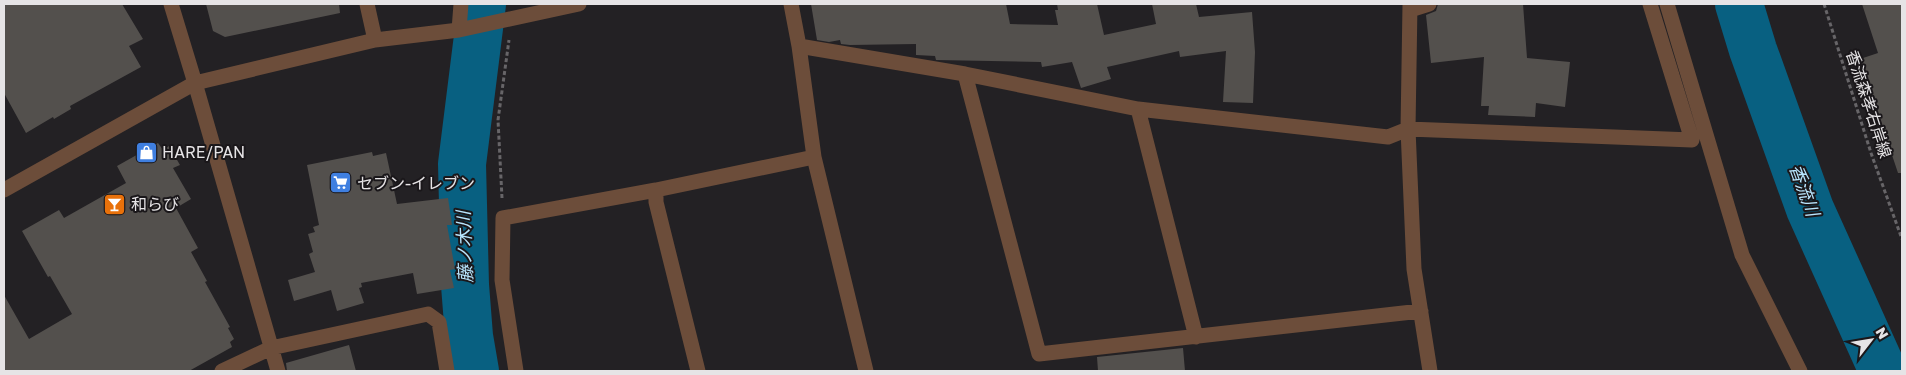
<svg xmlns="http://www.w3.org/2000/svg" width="1906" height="375" font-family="'Golos Text','Noto Sans JP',sans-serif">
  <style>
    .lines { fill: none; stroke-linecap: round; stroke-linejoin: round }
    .river { stroke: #086081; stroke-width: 48 }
    .building { fill: #53504d }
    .path { stroke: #676568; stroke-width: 3; stroke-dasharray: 4 2.5; stroke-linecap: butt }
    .minor { stroke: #6c4d3a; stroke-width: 15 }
    .labels { text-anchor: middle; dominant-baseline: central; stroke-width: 4; stroke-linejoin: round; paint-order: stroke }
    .street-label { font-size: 16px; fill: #e6e4e6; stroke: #1a171a }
    .poi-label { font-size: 16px; fill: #e6e4e6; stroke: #1a171a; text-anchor: start }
    .water-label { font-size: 18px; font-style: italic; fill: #b9e6fe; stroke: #1a171a }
  </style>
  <rect width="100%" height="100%" fill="#232124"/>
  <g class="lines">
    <path class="river" d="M 1739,4 L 1753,50 L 1810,209 L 1883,371
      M 475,371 L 469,336 L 465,285 L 462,164 L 482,4"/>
  </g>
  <path class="building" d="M 4,4 L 122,4 L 143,39 L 129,46 L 141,67 L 70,106 L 71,109 L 54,119 L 53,117 L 26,133 L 4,93 Z
    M 206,4 L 339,4 L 340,13 L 225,37 L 213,31 Z
    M 811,4 L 1006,4 L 1010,24 L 1058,25 L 1055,10 L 1058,10 L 1057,4 L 1097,4 L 1104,35 L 1156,24 L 1152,4 L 1196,4 L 1199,17 L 1252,12 L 1255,52 L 1253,103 L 1223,102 L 1226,51 L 1180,57 L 1179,51 L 1107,67 L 1111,79 L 1081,88 L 1072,62 L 1042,67 L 1041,62 L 936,60 L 935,56 L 916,55 L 916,44 L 850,45 L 841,44 L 840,40 L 829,42 L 817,40 Z
    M 1438,4 L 1523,4 L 1527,58 L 1570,62 L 1565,107 L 1536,103 L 1535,117 L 1488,115 L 1489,106 L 1481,106 L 1484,57 L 1431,63 L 1426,15 L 1436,11 Z
    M 1862,4 L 1902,4 L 1902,173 L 1898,173 L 1860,59 L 1878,53 Z
    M 158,143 L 163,150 L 169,146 L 180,165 L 173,168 L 191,199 L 176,208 L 198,248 L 191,252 L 207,281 L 205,282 L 230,327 L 228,328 L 234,339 L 230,342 L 232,347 L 189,371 L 4,371 L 4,295 L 29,339 L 72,314 L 50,276 L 48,277 L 22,231 L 59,210 L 64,218 L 126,183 L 117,166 Z
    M 372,152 L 373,156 L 386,153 L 397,204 L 448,198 L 452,225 L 447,225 L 455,269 L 450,270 L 454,288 L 417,294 L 413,273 L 361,283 L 362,287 L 359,288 L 364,303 L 337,311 L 331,290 L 294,301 L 288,280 L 315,272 L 309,254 L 313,252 L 308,234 L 315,232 L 313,227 L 319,225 L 307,165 Z
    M 349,345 L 356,371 L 287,371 L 286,363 Z
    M 1183,348 L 1185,371 L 1098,371 L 1097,357 Z"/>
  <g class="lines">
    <path class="path" d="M 1824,4 L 1871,153 L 1902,239
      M 502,198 L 498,120 L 509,40"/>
    <path class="minor" d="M 171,4 L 195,83 L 278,371
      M 367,4 L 375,40
      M 791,4 L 799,46 L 814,157 L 866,371
      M 1410,4 L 1408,129 L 1414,269 L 1430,371
      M 1667,4 L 1742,255 L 1800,371
      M 1410,10 L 1429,4
      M 459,30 L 461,4
      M 799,46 L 965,74 L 1138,109 L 1388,137 L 1408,129 L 1692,140 L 1650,4
      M 965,74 L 1039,354 L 1421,311
      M 1138,109 L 1196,337
      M 4,190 L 195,83 L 375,40 L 459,30 L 579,4
      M 656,190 L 656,202 L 698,371
      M 222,371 L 271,348 L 428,314 L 439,322 L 447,371
      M 516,371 L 502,280 L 503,218 L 656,190 L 814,157"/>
  </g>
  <defs>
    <symbol id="shop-square" viewBox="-11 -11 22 22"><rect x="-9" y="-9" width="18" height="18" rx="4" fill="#3f7fe0" stroke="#1a171a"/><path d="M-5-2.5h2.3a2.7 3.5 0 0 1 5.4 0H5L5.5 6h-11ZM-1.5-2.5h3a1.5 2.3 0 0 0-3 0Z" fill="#fff"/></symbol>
    <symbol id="supermarket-square" viewBox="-11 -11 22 22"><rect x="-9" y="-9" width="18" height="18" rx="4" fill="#3f7fe0" stroke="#1a171a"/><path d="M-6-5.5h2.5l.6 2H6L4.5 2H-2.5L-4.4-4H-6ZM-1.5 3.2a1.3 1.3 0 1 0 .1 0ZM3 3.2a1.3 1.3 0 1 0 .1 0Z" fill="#fff"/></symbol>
    <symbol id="bar-square" viewBox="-11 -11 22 22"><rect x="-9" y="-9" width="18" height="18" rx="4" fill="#e8710a" stroke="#1a171a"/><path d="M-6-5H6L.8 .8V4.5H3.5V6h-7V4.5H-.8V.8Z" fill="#fff"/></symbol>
  </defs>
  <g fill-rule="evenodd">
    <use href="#shop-square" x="134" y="140" width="25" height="25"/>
    <use href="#supermarket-square" x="328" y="170" width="25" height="25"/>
    <use href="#bar-square" x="102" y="192" width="25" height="25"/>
  </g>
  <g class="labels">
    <g class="street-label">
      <text transform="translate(1869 104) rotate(72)">香流森孝右岸線</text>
    </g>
    <g class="poi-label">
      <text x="162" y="152">HARE/PAN</text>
      <text x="357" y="183">セブン-イレブン</text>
      <text x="131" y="204">和らび</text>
    </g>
    <g class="water-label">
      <text transform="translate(1805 190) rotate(70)">香流川</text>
      <text transform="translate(464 247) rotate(-92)">藤ノ木川</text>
    </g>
  </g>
  <rect width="1906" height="375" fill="none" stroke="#e6e4e6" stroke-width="10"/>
  <g transform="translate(1871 340) rotate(59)" stroke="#1a171a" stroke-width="4" paint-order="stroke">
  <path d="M0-4L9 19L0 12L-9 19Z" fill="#e6e4e6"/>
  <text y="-8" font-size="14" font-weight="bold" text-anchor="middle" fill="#e6e4e6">N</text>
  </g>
</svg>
